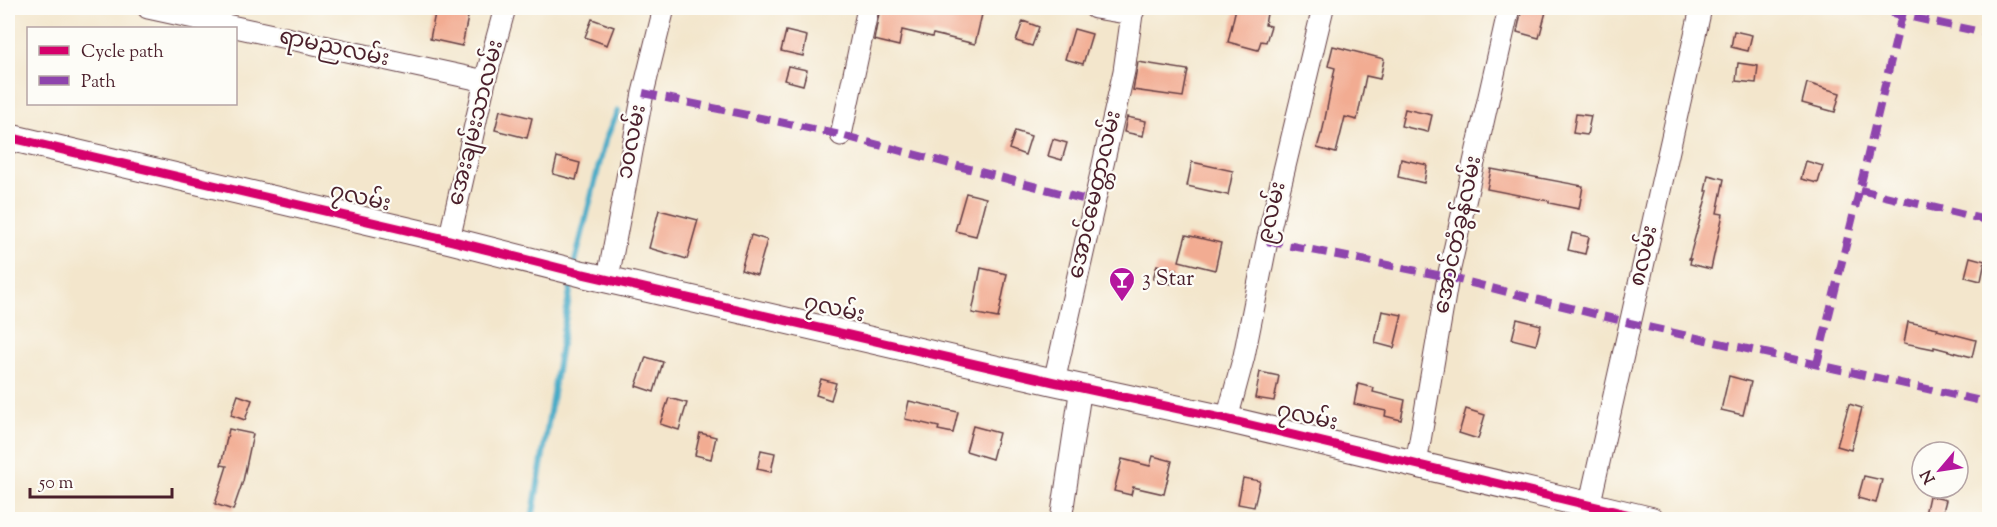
<svg xmlns="http://www.w3.org/2000/svg" width="1997" height="527" font-family="'Sorts Mill Goudy','Noto Sans Myanmar',serif">
  <style>
    .lines { fill: none; stroke-linecap: round; stroke-linejoin: round }
    .stream { stroke: #47abc7; stroke-width: 6 }
    .building { fill: #f2ac92 }
    .minor-casing { stroke: #633d43; stroke-width: 23 }
    .tertiary-casing { stroke: #633d43; stroke-width: 28 }
    .minor { stroke: #fff; stroke-width: 21 }
    .tertiary { stroke: #fff; stroke-width: 26 }
    .quiet { stroke: #8e44ad; stroke-width: 8; stroke-dasharray: 15 8; stroke-linecap: butt }
    .cycleway-casing { stroke: #fdfcf7; stroke-width: 13 }
    .cycleway { stroke: #d6006c; stroke-width: 9 }
    .labels { text-anchor: middle; dominant-baseline: central; stroke-width: 4.5; stroke-linejoin: round; paint-order: stroke }
    .street-label { font-size: 22px; fill: #4a1f2b; stroke: #fdfcf7 }
    .poi-label { font-size: 22px; fill: #4a1f2b; stroke: #fdfcf7; text-anchor: start }
  </style>
  <rect width="100%" height="100%" fill="#fdfcf7"/>
  <filter id="ink" filterUnits="userSpaceOnUse"><feTurbulence type="fractalNoise" baseFrequency=".0167" numOctaves="2"/><feDisplacementMap in="SourceGraphic" scale="12" xChannelSelector="R" yChannelSelector="G"/><feConvolveMatrix kernelMatrix="1 2 1 2 8 2 1 2 1" color-interpolation-filters="sRGB"/></filter>
  <filter id="wash" filterUnits="userSpaceOnUse"><feTurbulence type="fractalNoise" baseFrequency=".008" numOctaves="4" result="noise"/><feDisplacementMap in="SourceGraphic" scale="24" xChannelSelector="R" yChannelSelector="G"/><feGaussianBlur stdDeviation="1.35" result="paint"/><feColorMatrix in="noise" values="0 0 0 0 0 0 0 0 0 0 0 0 0 0 0 0 0 1.4 0 .05"/><feComposite in="paint" operator="in"/></filter>
  <g filter="url(#wash)">
    <rect width="100%" height="100%" fill="#f3e6cc"/>
    <g class="lines">
      <path class="stream" d="M 574,266 L 605,141 L 618,111
        M 532,520 L 572,279"/>
    </g>
    <g id="blocks">
      <path class="building" d="M 436,8 L 448,8 L 469,12 L 462,46 L 430,39 Z
        M 880,8 L 896,8 L 919,12 L 920,8 L 930,8 L 955,13 L 957,8 L 972,8 L 983,10 L 975,44 L 933,34 L 932,37 L 902,30 L 899,46 L 874,40 Z
        M 1236,8 L 1268,8 L 1265,25 L 1271,26 L 1266,42 L 1261,41 L 1258,50 L 1228,42 Z
        M 1522,8 L 1547,8 L 1539,38 L 1517,32 Z
        M 592,19 L 614,27 L 607,45 L 585,37 Z
        M 1023,21 L 1039,27 L 1032,46 L 1016,41 Z
        M 1074,29 L 1092,34 L 1083,64 L 1065,59 Z
        M 786,31 L 807,36 L 803,56 L 781,51 Z
        M 1734,31 L 1752,35 L 1748,51 L 1731,47 Z
        M 1333,46 L 1384,59 L 1380,79 L 1366,76 L 1357,120 L 1345,117 L 1336,153 L 1317,148 L 1321,134 L 1322,134 L 1335,68 L 1328,66 Z
        M 1138,62 L 1188,70 L 1183,97 L 1133,90 Z
        M 1738,63 L 1758,66 L 1756,83 L 1736,81 Z
        M 788,66 L 807,70 L 803,85 L 784,80 Z
        M 1807,83 L 1840,93 L 1835,112 L 1802,103 Z
        M 1405,109 L 1432,115 L 1428,132 L 1401,126 Z
        M 500,110 L 532,118 L 527,138 L 495,130 Z
        M 1576,114 L 1591,116 L 1587,135 L 1573,133 Z
        M 1127,117 L 1146,121 L 1143,136 L 1124,132 Z
        M 1015,131 L 1031,136 L 1025,155 L 1009,149 Z
        M 1053,139 L 1067,143 L 1062,160 L 1048,156 Z
        M 557,157 L 580,163 L 576,180 L 553,174 Z
        M 1401,159 L 1427,165 L 1424,183 L 1398,177 Z
        M 1806,161 L 1823,166 L 1818,183 L 1801,179 Z
        M 1192,162 L 1233,171 L 1228,195 L 1187,186 Z
        M 1491,169 L 1583,186 L 1579,209 L 1549,203 L 1549,201 L 1487,189 Z
        M 1708,175 L 1724,179 L 1717,213 L 1723,214 L 1711,269 L 1690,264 L 1691,259 L 1689,259 L 1708,191 L 1705,191 Z
        M 966,193 L 986,198 L 976,236 L 955,231 Z
        M 659,210 L 698,220 L 687,259 L 649,248 Z
        M 1572,233 L 1589,237 L 1585,254 L 1568,250 Z
        M 751,235 L 767,240 L 757,275 L 741,270 Z
        M 1186,235 L 1221,243 L 1215,270 L 1179,261 Z
        M 1970,257 L 1985,261 L 1981,281 L 1965,277 Z
        M 1157,265 L 1176,270 L 1172,284 L 1153,279 Z
        M 981,268 L 1007,274 L 998,318 L 972,313 Z
        M 1382,311 L 1402,315 L 1394,348 L 1375,343 Z
        M 1517,319 L 1541,325 L 1536,345 L 1512,339 Z
        M 1908,322 L 1938,328 L 1937,330 L 1976,340 L 1972,357 L 1934,347 L 1934,349 L 1904,343 Z
        M 646,357 L 663,362 L 654,392 L 636,386 Z
        M 1260,372 L 1279,376 L 1274,401 L 1255,398 Z
        M 1729,376 L 1751,382 L 1743,415 L 1721,410 Z
        M 821,379 L 836,383 L 831,400 L 816,395 Z
        M 1358,384 L 1374,388 L 1373,392 L 1405,400 L 1401,420 L 1385,416 L 1386,411 L 1354,404 Z
        M 238,395 L 252,400 L 245,420 L 231,415 Z
        M 669,398 L 687,403 L 679,430 L 660,424 Z
        M 909,401 L 958,412 L 953,433 L 938,430 L 939,427 L 905,419 Z
        M 1849,404 L 1862,408 L 1851,450 L 1837,446 Z
        M 1466,409 L 1485,415 L 1478,439 L 1459,433 Z
        M 973,426 L 999,433 L 992,459 L 966,451 Z
        M 229,429 L 253,434 L 243,481 L 233,510 L 215,504 L 227,466 L 221,465 Z
        M 700,433 L 716,437 L 711,459 L 695,455 Z
        M 761,450 L 775,453 L 771,472 L 757,469 Z
        M 1153,456 L 1172,461 L 1164,494 L 1133,487 L 1131,495 L 1114,491 L 1122,459 L 1150,466 Z
        M 1864,476 L 1882,480 L 1876,503 L 1858,498 Z
        M 1243,478 L 1260,481 L 1254,507 L 1238,504 Z
        M 1929,496 L 1946,500 L 1941,519 L 1924,519 Z"/>
    </g>
  </g>
  <g filter="url(#ink)">
    <use href="#blocks" fill-opacity="0" stroke="#633d43" stroke-width="1.5"/>
    <g class="lines">
      <defs>
        <path id="minor" d="M 148,8 L 485,81
          M 1095,8 L 1132,14
          M 841,135 L 868,8
          M 449,240 L 485,81 L 505,8
          M 608,278 L 643,93 L 664,8
          M 1054,382 L 1124,71 L 1132,14 L 1135,8
          M 1227,419 L 1244,356 L 1267,241 L 1323,8
          M 1416,464 L 1448,277 L 1509,8
          M 1061,520 L 1081,387
          M 1586,520 L 1701,8"/>
        <path id="tertiary" d="M 8,137 L 449,240 L 583,274 L 1054,382 L 1221,418 L 1651,520"/>
      </defs>
      <use href="#minor" class="minor-casing"/>
      <use href="#tertiary" class="tertiary-casing"/>
      <use href="#minor" class="minor"/>
      <use href="#tertiary" class="tertiary"/>
      <path class="quiet" d="M 1869,8 L 1990,34
        M 643,93 L 841,135 L 1094,202
        M 1860,190 L 1990,221
        M 1267,241 L 1448,277 L 1630,323 L 1990,403
        M 1817,364 L 1902,15"/>
      <defs>
        <path id="cycleway" d="M 8,137 L 449,240 L 583,274 L 1054,382 L 1221,418 L 1651,520"/>
      </defs>
      <use href="#cycleway" class="cycleway-casing"/>
      <use href="#cycleway" class="cycleway"/>
    </g>
  </g>
  <defs>
    <symbol id="bar-pin" viewBox="-11 -11 22 30"><path d="M0 17L-7.5 6A9.5 9.5 0 1 1 7.5 6Z" fill="#b5179e" stroke="#fdfcf7"/><path d="M-6-5H6L.8 .8V4.5H3.5V6h-7V4.5H-.8V.8Z" fill="#fff"/></symbol>
  </defs>
  <g fill-rule="evenodd">
    <use href="#bar-pin" x="1107" y="265" width="30" height="40"/>
  </g>
  <g class="labels">
    <g class="street-label">
      <text transform="translate(334 49) rotate(12)">ရာမညလမ်း</text>
      <text transform="translate(477 123) rotate(-76)">အေးချမ်းသာလမ်း</text>
      <text transform="translate(633 142) rotate(-79)">၁၀လမ်း</text>
      <text transform="translate(1096 195) rotate(-77)">အောင်မေတ္တာလမ်း</text>
      <text transform="translate(360 199) rotate(13)">၇လမ်း</text>
      <text transform="translate(1273 213) rotate(-77)">၉လမ်း</text>
      <text transform="translate(1459 235) rotate(-78)">အောင်တံခွန်လမ်း</text>
      <text transform="translate(1645 256) rotate(-77)">၈လမ်း</text>
      <text transform="translate(834 310) rotate(13)">၇လမ်း</text>
      <text transform="translate(1307 418) rotate(13)">၇လမ်း</text>
    </g>
    <g class="poi-label">
      <text x="1142" y="280">3 Star</text>
    </g>
  </g>
  <rect width="1997" height="527" fill="none" stroke="#fdfcf7" stroke-width="30"/>
  <rect x="27" y="27" width="210" height="78" fill="#fdfcf7" stroke="#b5a4a5" stroke-width="1.5"/>
  <rect x="39" y="46" width="30" height="9" fill="#d6006c" stroke="#b5a4a5" stroke-width="1.5"/>
  <text x="81" y="57" font-size="18" fill="#4a1f2b">Cycle path</text>
  <rect x="39" y="76" width="30" height="9" fill="#8e44ad" stroke="#b5a4a5" stroke-width="1.5"/>
  <text x="81" y="87" font-size="18" fill="#4a1f2b">Path</text>
  <g transform="translate(1940 470) rotate(241)"><circle r="28" fill="#fdfcf7" stroke="#b5a4a5" stroke-width="1.5"/>
  <path d="M0-4.5L10 22L0 15L-10 22Z" fill="#b5179e"/>
  <text y="-9" font-size="16" font-weight="bold" text-anchor="middle" fill="#4a1f2b">N</text>
  </g>
  <path d="M30 488v9h142v-9" fill="none" stroke="#4a1f2b" stroke-width="3"/>
  <text x="39" y="488" font-size="18" fill="#4a1f2b" stroke="#fdfcf7" stroke-width="4.5" paint-order="stroke">50 m</text>
</svg>
